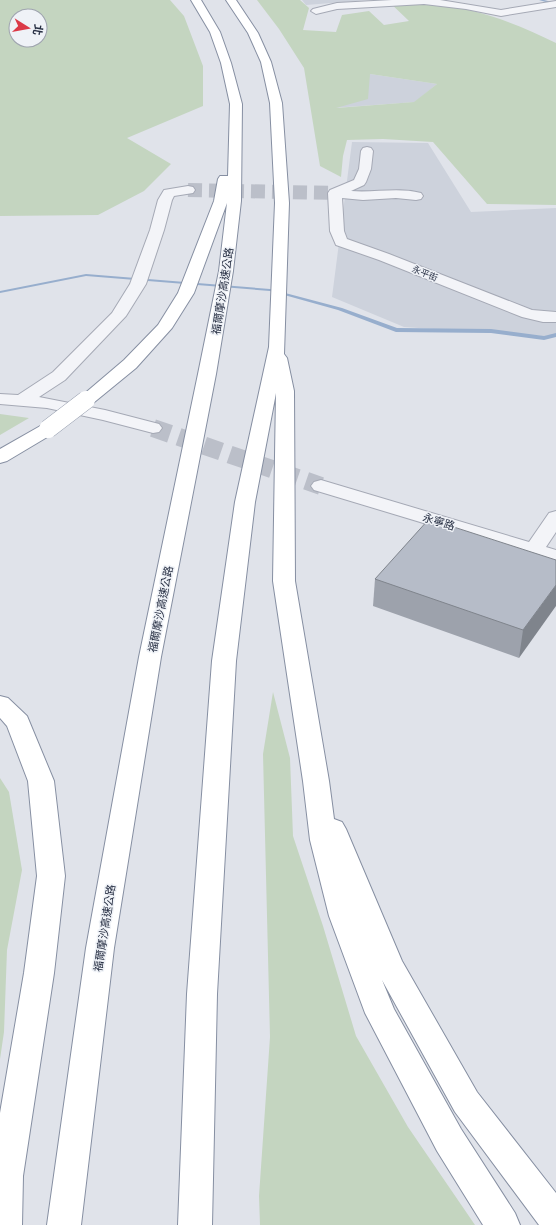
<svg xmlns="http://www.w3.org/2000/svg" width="556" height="1225" font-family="'Golos Text','Noto Sans TC',sans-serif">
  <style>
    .built { fill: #cdd2dc }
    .green { fill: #c4d5c0; fill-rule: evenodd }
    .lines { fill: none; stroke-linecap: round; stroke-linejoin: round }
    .stream { fill: #97aecd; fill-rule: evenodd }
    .minor-tunnel-far1 { stroke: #bbbfc9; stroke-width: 14; stroke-dasharray: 14 7; stroke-linecap: butt }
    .minor-tunnel { stroke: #bbbfc9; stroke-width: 18; stroke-dasharray: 18 9; stroke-linecap: butt }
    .minor-casing { stroke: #a5a9b5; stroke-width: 2 }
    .highway-casing { stroke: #868fa2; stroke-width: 2 }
    .minor { fill: #f3f4f8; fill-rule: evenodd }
    .highway { fill: #fff; fill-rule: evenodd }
    .highway-bridge-casing { stroke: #868fa2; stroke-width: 19; stroke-linecap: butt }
    .highway-bridge { stroke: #fff; stroke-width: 18 }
    .wall { fill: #9da2ac }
    .shaded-wall { fill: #7f848c }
    .building { fill: #b6bcc8; stroke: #7f848c }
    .labels { text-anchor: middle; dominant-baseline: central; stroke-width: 3; stroke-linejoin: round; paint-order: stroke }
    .far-street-label { font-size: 9px; fill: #272f43; stroke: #eff2f7 }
    .street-label { font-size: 11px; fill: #272f43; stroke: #eff2f7 }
  </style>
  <rect width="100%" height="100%" fill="#e0e3ea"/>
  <path class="built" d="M 302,0 L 369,0 L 306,5 Z
    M 370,74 L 437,84 L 415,102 L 332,108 Z
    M 352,142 L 428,143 L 471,212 L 556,208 L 556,337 L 404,327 L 332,297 Z"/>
  <path class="green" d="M 0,0 L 170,0 L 184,16 L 203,66 L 203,106 L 127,138 L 171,164 L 144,191 L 98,215 L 0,216 ZM 16,16 L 40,16 L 40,40 L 16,40 Z
    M 257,0 L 300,0 L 309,8 L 303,30 L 336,32 L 342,15 L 369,11 L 384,25 L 409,21 L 387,0 C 416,2 445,4 473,11 C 501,18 530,30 556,43 L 556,205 L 487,204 L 433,142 L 383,139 L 347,140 L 343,156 L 341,177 L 320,166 L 304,68 L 279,29 ZM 370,74 L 437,84 L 414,102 L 336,108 L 368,99 Z
    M 0,414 L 29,418 L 0,435 Z
    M 273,692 L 290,758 L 293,836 L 323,926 L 356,1036 L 408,1127 L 475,1225 L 260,1225 L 259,1196 L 270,1037 L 263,754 Z
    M 0,778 L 9,792 L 22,870 L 7,950 L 4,1032 L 0,1059 Z"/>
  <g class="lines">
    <path class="stream" d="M 539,0 L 544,0 L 556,3 L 556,5 Z
      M 86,274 L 270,289 L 342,308 L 397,328 L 491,329 L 544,336 L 556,333 L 556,337 L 544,340 L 491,333 L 396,332 L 338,310 L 270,291 L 86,276 L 0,293 L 0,291 Z"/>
    <path class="minor-tunnel-far1" d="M 188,190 L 335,193"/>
    <path class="minor-tunnel" d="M 153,428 L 321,486"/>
    <defs>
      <path id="minor" d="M 392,0 L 440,0 L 501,10 L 556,1 L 556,7 L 501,16 L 466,9 L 424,4 L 337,9 L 316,14 L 311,11 L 313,9 L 337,3 Z
        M 367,147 L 371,148 L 373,151 L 371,169 L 366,182 L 364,185 L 351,191 C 374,193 398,187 421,193 L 423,196 L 421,199 L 416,200 L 396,198 L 363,200 L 342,198 L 344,231 L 347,239 L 389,254 L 532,310 L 556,312 L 556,322 L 543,322 L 522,317 L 379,260 L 336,245 L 330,231 L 328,193 L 330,190 L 354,180 L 359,169 L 361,151 L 363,148 Z
        M 188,186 L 193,187 L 195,190 L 193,193 L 174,196 L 172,200 L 164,230 L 146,284 L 126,316 L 65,380 L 39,397 L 105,410 L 159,424 L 162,428 L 159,432 L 153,433 L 103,420 L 47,408 L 0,404 L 0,394 L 18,395 L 53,372 L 112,313 L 130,284 L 150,230 L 158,200 L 164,190 Z
        M 321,480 L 529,542 L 549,513 L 556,511 L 556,532 L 546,547 L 556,550 L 556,563 L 314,490 L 311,486 L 314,482 Z"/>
      <path id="highway" d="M 191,0 L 201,0 L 220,32 L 231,63 L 242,104 L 241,201 L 233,271 L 216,374 L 161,657 L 114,948 L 81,1225 L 47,1225 L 86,948 L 139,657 L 198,374 L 219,271 L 227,203 L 194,293 L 172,328 L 136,368 L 92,404 L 86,405 L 80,404 L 77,400 L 124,360 L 158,325 L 178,293 L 214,201 L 218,179 L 220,176 L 228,176 L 230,104 L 221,63 L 210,32 Z
        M 226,0 L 236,0 L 258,33 L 271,62 L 282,103 L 289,203 L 284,354 L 287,358 L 294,391 L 295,581 L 329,781 L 334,819 L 342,822 L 346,829 L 402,961 L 477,1092 L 556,1193 L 556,1225 L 539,1225 L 455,1112 L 382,980 L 394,1009 L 461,1129 L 515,1213 L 520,1225 L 483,1225 L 437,1151 L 365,1013 L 329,916 L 310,840 L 303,781 L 273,581 L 276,393 L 255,502 L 236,661 L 217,994 L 212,1225 L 178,1225 L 187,994 L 212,661 L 235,502 L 269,347 L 275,203 L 270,103 L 261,62 L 248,33 Z
        M 48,424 L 54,425 L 57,429 L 54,433 L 7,461 L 0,463 L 0,449 L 42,425 Z
        M 0,696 L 8,698 L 27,716 L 54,781 L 65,876 L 54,973 L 23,1176 L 22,1225 L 0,1225 L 0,1113 L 24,973 L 37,876 L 28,781 L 7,726 L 0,718 Z"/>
    </defs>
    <use href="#minor" class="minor-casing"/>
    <use href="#highway" class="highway-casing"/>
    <use href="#minor" class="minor"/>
    <use href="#highway" class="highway"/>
    <defs>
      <path id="highway-bridge" d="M 48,429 L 86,400"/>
    </defs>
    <use href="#highway-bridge" class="highway-bridge-casing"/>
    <use href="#highway-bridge" class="highway-bridge"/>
  </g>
  <path class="wall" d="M 556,560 L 519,658 L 373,606 L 375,579 Z"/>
  <path class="shaded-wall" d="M 556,585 L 556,606 L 519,658 L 523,630 Z"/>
  <path class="building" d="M 429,519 L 556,560 L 556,585 L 523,630 L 375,579 Z"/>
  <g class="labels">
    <g class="far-street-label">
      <text transform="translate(425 273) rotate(22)">永平街</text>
    </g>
    <g class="street-label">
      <text transform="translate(222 291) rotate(-81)">福爾摩沙高速公路</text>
      <text transform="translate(439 521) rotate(17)">永寧路</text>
      <text transform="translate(160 609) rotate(-79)">福爾摩沙高速公路</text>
      <text transform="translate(104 928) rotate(-81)">福爾摩沙高速公路</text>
    </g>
  </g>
  <g transform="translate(28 28) rotate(101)"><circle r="19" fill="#eff2f7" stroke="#9fa4af"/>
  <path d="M0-3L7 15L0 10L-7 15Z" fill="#db3947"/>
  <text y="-6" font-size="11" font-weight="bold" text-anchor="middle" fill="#272f43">北</text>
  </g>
</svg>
